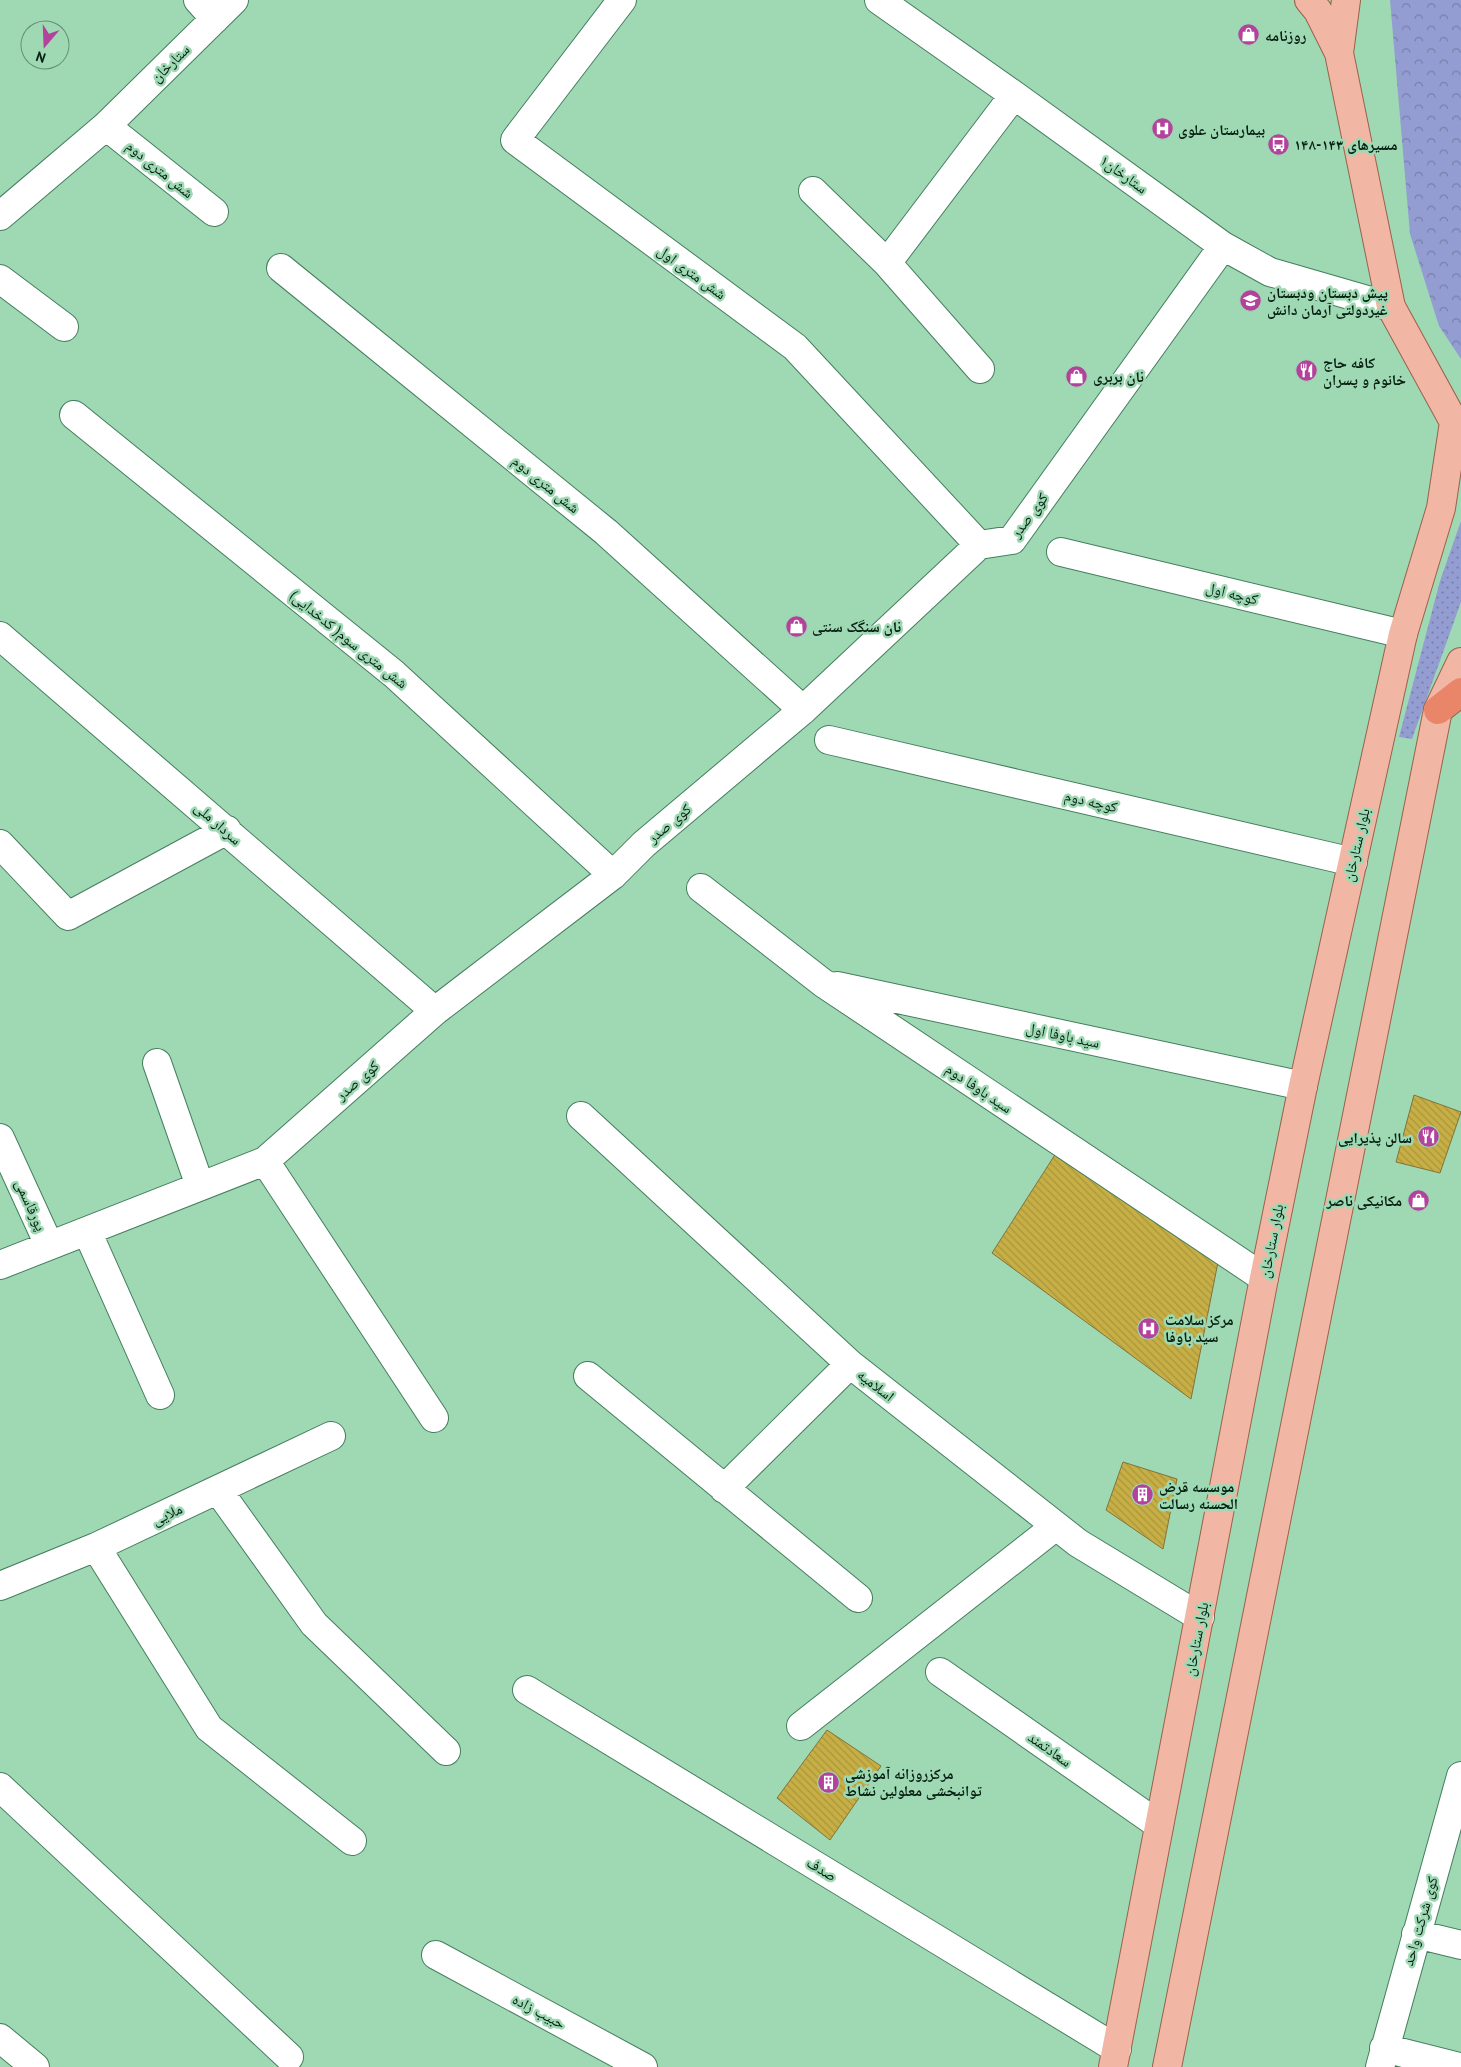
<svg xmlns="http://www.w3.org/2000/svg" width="1461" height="2067" font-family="'PT Sans','Noto Naskh Arabic',sans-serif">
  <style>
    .grass { fill: url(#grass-dots) }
    .park { fill: url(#park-crowns) }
    .building { fill: url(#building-back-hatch); stroke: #817339 }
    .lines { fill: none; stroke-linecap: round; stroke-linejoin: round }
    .minor-casing { stroke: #457e5d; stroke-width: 30 }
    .major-casing { stroke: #9a614b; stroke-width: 30 }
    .highway-casing { stroke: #9a614b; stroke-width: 30 }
    .minor { stroke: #fff; stroke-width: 28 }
    .major { stroke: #f2b6a5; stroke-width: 28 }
    .highway { stroke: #e98569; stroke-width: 28 }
    .labels { text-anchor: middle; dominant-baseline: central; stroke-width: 5; stroke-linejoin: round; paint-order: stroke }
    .poi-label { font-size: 15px; font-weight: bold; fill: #071f12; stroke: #9ed9b4; text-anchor: start }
    .street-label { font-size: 15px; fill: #071f12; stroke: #9ed9b4 }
  </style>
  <defs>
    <pattern id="grass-dots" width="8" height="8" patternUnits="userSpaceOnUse" patternTransform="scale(1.25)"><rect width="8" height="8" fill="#949dd2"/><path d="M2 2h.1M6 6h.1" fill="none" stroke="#777fa9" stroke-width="1.8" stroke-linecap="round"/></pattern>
    <pattern id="park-crowns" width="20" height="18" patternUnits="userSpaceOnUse" patternTransform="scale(1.25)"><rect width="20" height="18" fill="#949dd2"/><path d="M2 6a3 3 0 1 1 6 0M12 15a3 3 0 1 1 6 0" fill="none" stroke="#777fa9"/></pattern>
    <pattern id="building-back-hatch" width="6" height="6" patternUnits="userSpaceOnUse" patternTransform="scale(1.25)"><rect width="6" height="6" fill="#c7af46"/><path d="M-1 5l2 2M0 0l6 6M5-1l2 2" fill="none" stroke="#a9963c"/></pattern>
  </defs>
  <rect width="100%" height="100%" fill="#9ed9b4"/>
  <path class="grass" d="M 1461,521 L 1461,602 L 1412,739 L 1399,737 L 1440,581 Z"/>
  <path class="park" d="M 1390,0 L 1461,0 L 1461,359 L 1439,326 L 1410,234 Z"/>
  <path class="building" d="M 1414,1095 L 1461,1112 L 1440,1173 L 1396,1162 Z
    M 1058,1150 L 1219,1257 L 1191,1399 L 992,1253 Z
    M 1123,1462 L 1177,1479 L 1163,1549 L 1106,1510 Z
    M 827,1730 L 881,1766 L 830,1840 L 777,1798 Z"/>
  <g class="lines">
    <defs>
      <path id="minor" d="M 198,0 L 215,19
        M 622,0 L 515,140 L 795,347 L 979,545
        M 879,0 L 1014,95 L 1223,246 L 1270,272 L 1391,307
        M 106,126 L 214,212
        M 813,191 L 887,263 L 980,369
        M 0,216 L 106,126 L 234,0
        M 887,263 L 1014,95
        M 281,268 L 606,532 L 803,710
        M 0,279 L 64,327
        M 74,415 L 394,674 L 613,875
        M 1061,552 L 1403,634
        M 0,636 L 435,1011
        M 829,740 L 1353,862
        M 0,844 L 68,916 L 227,830
        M 701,888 L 823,983 L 1264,1278
        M 837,986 L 1303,1086
        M 157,1063 L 200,1186
        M 581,1116 L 850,1364 L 1078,1543 L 1200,1617
        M 0,1138 L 49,1245
        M 265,1161 L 434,1418
        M 87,1231 L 160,1395
        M 0,1265 L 265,1161 L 435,1011 L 613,875 L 644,844 L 803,710 L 979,545 L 1012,540 L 1223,246
        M 588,1376 L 858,1598
        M 724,1489 L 850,1364
        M 218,1490 L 314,1624 L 446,1751
        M 96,1547 L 209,1728 L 352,1841
        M 0,1586 L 96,1547 L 331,1436
        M 940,1672 L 1159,1825
        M 527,1690 L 1117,2049
        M 801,1726 L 1056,1526
        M 0,1787 L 289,2057
        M 1416,1934 L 1461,1945
        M 436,1955 L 643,2067
        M 0,2038 L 35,2067
        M 1384,2048 L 1459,2067
        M 1380,2067 L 1461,1776"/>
      <path id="major" d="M 1309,0 L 1318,11 L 1339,53
        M 1346,0 L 1339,53 L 1391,307 L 1454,422 L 1461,425
        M 1113,2067 L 1264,1278 L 1303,1086 L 1403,634 L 1441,508 L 1454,422
        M 1167,2067 L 1438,710 L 1461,662"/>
      <path id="highway" d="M 1438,710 L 1461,692"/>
    </defs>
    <use href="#minor" class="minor-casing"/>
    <use href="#major" class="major-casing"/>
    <use href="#highway" class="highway-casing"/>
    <use href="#minor" class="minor"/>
    <use href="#major" class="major"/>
    <use href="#highway" class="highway"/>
  </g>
  <defs>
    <symbol id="shop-disc" viewBox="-11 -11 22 22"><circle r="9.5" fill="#b4429c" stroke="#9ed9b4"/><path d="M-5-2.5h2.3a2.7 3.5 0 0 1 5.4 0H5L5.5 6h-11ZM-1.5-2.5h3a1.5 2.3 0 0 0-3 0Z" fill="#fff"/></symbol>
    <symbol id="hospital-disc" viewBox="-11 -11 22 22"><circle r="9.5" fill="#b4429c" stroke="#9ed9b4"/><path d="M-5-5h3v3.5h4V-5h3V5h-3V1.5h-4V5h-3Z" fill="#fff"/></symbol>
    <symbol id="bus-disc" viewBox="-11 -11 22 22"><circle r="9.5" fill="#b4429c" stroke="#9ed9b4"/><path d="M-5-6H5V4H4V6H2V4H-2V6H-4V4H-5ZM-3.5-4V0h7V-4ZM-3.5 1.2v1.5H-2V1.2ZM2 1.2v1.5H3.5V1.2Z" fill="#fff"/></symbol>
    <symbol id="school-disc" viewBox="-11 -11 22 22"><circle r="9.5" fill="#b4429c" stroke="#9ed9b4"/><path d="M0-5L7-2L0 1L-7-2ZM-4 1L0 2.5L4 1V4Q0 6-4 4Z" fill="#fff"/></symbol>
    <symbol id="restaurant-disc" viewBox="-11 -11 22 22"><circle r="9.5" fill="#b4429c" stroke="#9ed9b4"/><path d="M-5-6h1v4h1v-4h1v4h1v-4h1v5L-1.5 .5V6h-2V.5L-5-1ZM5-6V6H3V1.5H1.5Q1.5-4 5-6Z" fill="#fff"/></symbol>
    <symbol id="building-disc" viewBox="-11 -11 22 22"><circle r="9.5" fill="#b4429c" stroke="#9ed9b4"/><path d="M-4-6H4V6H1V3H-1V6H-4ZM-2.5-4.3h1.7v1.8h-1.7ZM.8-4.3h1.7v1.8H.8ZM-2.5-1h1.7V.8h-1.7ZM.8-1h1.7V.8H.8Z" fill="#fff"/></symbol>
  </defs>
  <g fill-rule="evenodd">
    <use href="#shop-disc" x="1236" y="22" width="25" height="25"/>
    <use href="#hospital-disc" x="1150" y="116" width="25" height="25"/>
    <use href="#bus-disc" x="1266" y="132" width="25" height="25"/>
    <use href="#school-disc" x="1238" y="288" width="25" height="25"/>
    <use href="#restaurant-disc" x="1294" y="358" width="25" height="25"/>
    <use href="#shop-disc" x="1064" y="364" width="25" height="25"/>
    <use href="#shop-disc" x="784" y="614" width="25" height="25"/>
    <use href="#restaurant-disc" x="1416" y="1124" width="25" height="25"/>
    <use href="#shop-disc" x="1406" y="1188" width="25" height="25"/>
    <use href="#hospital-disc" x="1136" y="1316" width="25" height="25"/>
    <use href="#building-disc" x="1130" y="1482" width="25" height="25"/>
    <use href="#building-disc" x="816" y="1770" width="25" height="25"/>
  </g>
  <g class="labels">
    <g class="poi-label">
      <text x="1265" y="35">روزنامه</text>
      <text x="1178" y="129">بیمارستان علوی</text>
      <text x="1294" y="144">مسیرهای ۱۴۳-۱۴۸</text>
      <text x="1267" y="292">پیش دبستان ودبستان<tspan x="1267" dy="17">غیردولتی آرمان دانش</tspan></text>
      <text x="1323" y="362">کافه حاج‌<tspan x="1323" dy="17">خانوم‌ و پسران</tspan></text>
      <text x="1093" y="376">نان بربری</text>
      <text x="812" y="626">نان سنگک سنتی</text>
      <text x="1412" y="1137" text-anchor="end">سالن پذیرایی</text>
      <text x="1402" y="1200" text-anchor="end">مکانیکی ناصر</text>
      <text x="1165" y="1319">مرکز سلامت<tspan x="1165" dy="17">سید باوفا</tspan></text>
      <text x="1159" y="1486">موسسه قرض<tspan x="1159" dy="17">الحسنه رسالت</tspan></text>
      <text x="845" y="1773">مرکزروزانه آموزشی<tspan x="845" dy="17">توانبخشی معلولین نشاط</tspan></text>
    </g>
    <g class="street-label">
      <text transform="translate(170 63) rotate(-44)">ستارخان</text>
      <text transform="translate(160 169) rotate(39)">شش متری دوم</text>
      <text transform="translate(1124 174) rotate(36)">ستارخان۱</text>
      <text transform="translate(692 272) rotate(36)">شش متری اول</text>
      <text transform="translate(546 484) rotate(39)">شش متری دوم</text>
      <text transform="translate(1029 515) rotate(-53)">کوی صدر</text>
      <text transform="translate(1232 593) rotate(14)">کوچه اول</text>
      <text transform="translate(349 639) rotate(39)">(کدخدایی )شش متری سوم</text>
      <text transform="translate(1091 801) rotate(13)">کوچه دوم</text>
      <text transform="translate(218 823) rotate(41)">سردار ملی</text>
      <text transform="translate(669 823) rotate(-40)">کوی صدر</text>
      <text transform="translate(1356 845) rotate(-77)">بلوار ستارخان</text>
      <text transform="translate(1063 1035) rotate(12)">سید باوفا اول</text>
      <text transform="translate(357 1080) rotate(-41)">کوی صدر</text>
      <text transform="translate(979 1088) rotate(34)">سید باوفا دوم</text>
      <text transform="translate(31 1205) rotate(66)">پورقاسمی</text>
      <text transform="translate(1271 1241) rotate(-79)">بلوار ستارخان</text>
      <text transform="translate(876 1385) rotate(38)">اسلامیه</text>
      <text transform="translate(167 1514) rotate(-25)">ملایی</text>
      <text transform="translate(1196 1639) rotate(-79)">بلوار ستارخان</text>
      <text transform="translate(1050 1749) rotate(35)">سعادتمند</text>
      <text transform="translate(822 1869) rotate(31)">صدف</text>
      <text transform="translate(1420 1921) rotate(-74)">کوی شرکت واحد</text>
      <text transform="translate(539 2011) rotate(28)">حبیب زاده</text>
    </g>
  </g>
  <g transform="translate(45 45) rotate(199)"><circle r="24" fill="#9ed9b4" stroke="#628f73"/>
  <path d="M0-4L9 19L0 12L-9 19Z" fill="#b4429c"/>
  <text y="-8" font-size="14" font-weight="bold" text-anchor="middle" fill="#071f12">N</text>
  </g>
</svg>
